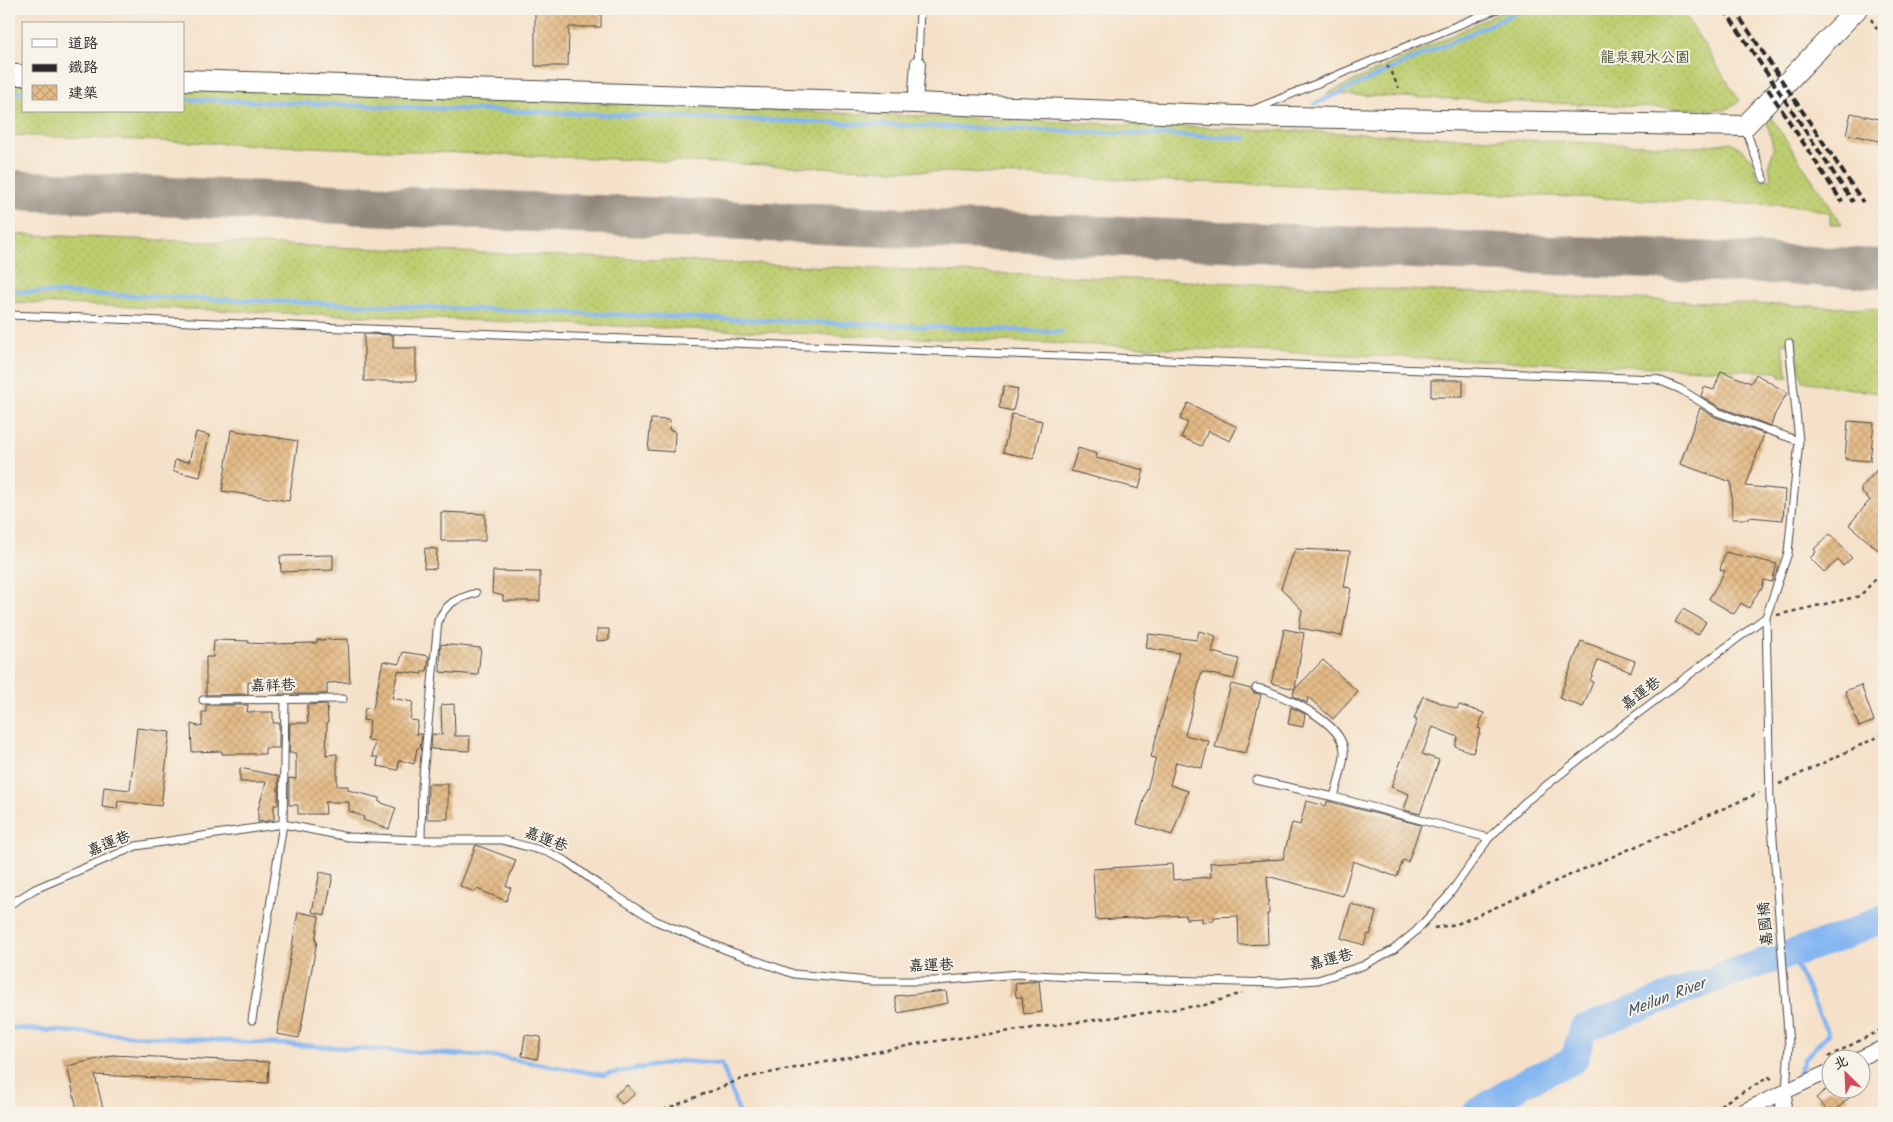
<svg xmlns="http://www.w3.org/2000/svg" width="1893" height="1122" font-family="Kalam,'LXGW WenKai TC',sans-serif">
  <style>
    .grass { fill: url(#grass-dots); stroke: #747c4e }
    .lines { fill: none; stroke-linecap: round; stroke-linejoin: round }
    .stream { stroke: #84b6f1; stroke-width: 4.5 }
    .river { stroke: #84b6f1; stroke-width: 28 }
    .taxiway { stroke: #90867a; stroke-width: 40 }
    .building { fill: url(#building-cross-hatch) }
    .lane-casing { stroke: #494643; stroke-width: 9 }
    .street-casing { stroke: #494643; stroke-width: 16 }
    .secondary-casing { stroke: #494643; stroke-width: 22 }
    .path { stroke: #494643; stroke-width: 2.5; stroke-dasharray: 4 4; stroke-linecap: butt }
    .lane { stroke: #fff; stroke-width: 7 }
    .street { stroke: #fff; stroke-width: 14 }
    .secondary { stroke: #fff; stroke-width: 20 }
    .rail { stroke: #2b2b2b; stroke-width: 4; stroke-dasharray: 8 4; stroke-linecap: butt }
    .labels { text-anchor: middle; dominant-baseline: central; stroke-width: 4; stroke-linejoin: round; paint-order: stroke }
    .park-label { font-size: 15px; fill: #50543c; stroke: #f7f3e8 }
    .street-label { font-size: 15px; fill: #2b2b2b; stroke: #f7f3e8 }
    .water-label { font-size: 16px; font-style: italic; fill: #465566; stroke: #f7f3e8 }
  </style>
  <defs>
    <pattern id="grass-dots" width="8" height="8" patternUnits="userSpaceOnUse" patternTransform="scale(1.25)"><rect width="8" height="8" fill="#bdce70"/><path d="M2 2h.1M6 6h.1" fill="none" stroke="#a3b161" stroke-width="1.8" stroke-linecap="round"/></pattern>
    <pattern id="building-cross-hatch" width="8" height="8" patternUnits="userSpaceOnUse" patternTransform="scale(1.25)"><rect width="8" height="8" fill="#e4ba86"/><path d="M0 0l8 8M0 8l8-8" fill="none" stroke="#c4a074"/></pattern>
  </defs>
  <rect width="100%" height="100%" fill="#f7f3e8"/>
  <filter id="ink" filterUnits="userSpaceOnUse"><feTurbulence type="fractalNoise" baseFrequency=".02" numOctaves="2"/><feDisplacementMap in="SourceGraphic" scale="10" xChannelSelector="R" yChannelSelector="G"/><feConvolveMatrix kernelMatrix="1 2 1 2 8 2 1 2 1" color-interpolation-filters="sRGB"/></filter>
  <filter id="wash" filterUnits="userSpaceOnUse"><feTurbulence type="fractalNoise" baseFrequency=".0096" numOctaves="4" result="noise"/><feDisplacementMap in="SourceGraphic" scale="20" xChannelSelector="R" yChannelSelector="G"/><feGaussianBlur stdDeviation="1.12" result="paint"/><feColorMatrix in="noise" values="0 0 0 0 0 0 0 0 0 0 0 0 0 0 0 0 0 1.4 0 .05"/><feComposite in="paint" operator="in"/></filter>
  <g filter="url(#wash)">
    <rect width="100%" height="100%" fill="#f5e1c9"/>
    <path class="grass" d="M 1508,9 L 1681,9 L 1740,101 L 1725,110 L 1326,94 Z
      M 9,82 L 24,82 L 24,111 L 184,111 L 184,87 L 1698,147 L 1731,142 C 1748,153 1754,158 1757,179 L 1771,179 L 1769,164 L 1774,149 L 1765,116 L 1768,113 L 1842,224 L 1830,224 L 1830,213 L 1801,206 L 9,135 Z
      M 9,234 L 1884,309 L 1884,394 L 1802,381 L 1796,344 L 1782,343 L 1788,377 L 1780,377 L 1779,372 L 9,302 Z"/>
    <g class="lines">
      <path class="stream" d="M 9,92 L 24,93
        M 184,99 L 1247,138
        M 1315,104 L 1524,9
        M 9,291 L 1062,332
        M 1792,955 L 1828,1034 L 1804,1059 L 1799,1075
        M 9,1028 L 500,1057 L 603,1075 L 680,1061 L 722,1064 L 739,1113"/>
      <path class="river" d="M 1476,1113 L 1523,1083 L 1574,1060 L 1583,1029 L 1736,971 L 1836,939 L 1884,918"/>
      <path class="taxiway" d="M 9,190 L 1884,269"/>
    </g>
    <g id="blocks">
      <path class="building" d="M 535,9 L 601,9 L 601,27 L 569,27 L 568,66 L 535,66 Z
        M 1851,113 L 1884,120 L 1884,142 L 1846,134 Z
        M 364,334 L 393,335 L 393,348 L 416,348 L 416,381 L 364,381 Z
        M 1721,371 L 1751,383 L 1756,374 L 1787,393 L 1775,414 L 1771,426 L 1719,407 L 1701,396 L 1704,387 L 1714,390 Z
        M 1431,380 L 1463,380 L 1463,397 L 1431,397 Z
        M 1004,386 L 1018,389 L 1013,411 L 999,408 Z
        M 1188,403 L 1237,427 L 1230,441 L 1208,431 L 1201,446 L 1181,437 L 1188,423 L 1180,419 Z
        M 1700,408 L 1715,417 L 1764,434 L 1746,486 L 1785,490 L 1783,520 L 1749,517 L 1749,519 L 1732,519 L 1731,482 L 1680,464 Z
        M 1012,414 L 1042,421 L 1033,459 L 1003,452 Z
        M 651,419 L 670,420 L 669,430 L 675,431 L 674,452 L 648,450 Z
        M 1848,421 L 1874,423 L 1870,461 L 1845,459 Z
        M 231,430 L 298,441 L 289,501 L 222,491 Z
        M 196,432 L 209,435 L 200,477 L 173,471 L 175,460 L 189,462 Z
        M 1078,448 L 1097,454 L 1096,458 L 1144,470 L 1139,489 L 1071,471 Z
        M 1884,462 L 1884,555 L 1849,525 L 1870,500 L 1861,492 L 1861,488 Z
        M 441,512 L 485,514 L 485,541 L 441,541 Z
        M 1830,534 L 1852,558 L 1843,566 L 1838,560 L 1824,572 L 1810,558 L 1816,552 L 1814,549 Z
        M 425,548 L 437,549 L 436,569 L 424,568 Z
        M 1295,549 L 1350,551 L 1344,587 L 1351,588 L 1342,636 L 1299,628 L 1302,610 L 1281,588 Z
        M 1725,552 L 1777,564 L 1772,582 L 1764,580 L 1762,589 L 1760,589 L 1749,608 L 1741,603 L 1734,614 L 1709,599 L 1725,571 L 1720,570 Z
        M 333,555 L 333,570 L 281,572 L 280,556 Z
        M 493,571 L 540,572 L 540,601 L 503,601 L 503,596 L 492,593 Z
        M 1683,609 L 1706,622 L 1698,635 L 1675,622 Z
        M 597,629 L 609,629 L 609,640 L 597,641 Z
        M 1284,629 L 1304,633 L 1295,689 L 1271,683 L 1275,669 L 1276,669 Z
        M 1199,631 L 1216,636 L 1212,652 L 1239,659 L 1234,679 L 1202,672 L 1185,735 L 1209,741 L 1202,768 L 1176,762 L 1170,785 L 1188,791 L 1172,835 L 1137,824 L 1156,758 L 1151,757 L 1179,653 L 1146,648 L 1148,634 L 1197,640 Z
        M 348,639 L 350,682 L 327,683 L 327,694 L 278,694 L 278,683 L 248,682 L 248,694 L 206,695 L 206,657 L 213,657 L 214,640 L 249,641 L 248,643 L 269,644 L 317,643 L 317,640 Z
        M 1581,641 L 1635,661 L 1631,672 L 1598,660 L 1590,681 L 1593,682 L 1583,707 L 1559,698 Z
        M 441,644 L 481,648 L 478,675 L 440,672 Z
        M 403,652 L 429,656 L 427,671 L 422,671 L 422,674 L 398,671 L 392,698 L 413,702 L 410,720 L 418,721 L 416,734 L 422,734 L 420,748 L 417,748 L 414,764 L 399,760 L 398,770 L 377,766 L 378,757 L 372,757 L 375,741 L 367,740 L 370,721 L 363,720 L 365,708 L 373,709 L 383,661 L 399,664 Z
        M 1323,660 L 1358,692 L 1333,719 L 1308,697 L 1307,703 L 1293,696 L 1294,690 Z
        M 1231,684 L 1251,689 L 1253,692 L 1261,695 L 1246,753 L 1215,747 Z
        M 1861,685 L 1874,721 L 1859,727 L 1845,691 Z
        M 1423,696 L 1457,709 L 1459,705 L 1484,713 L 1478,728 L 1481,729 L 1473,753 L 1455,746 L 1458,737 L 1433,727 L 1422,754 L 1439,760 L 1420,814 L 1404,810 L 1409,794 L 1391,787 L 1417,720 L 1414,719 Z
        M 327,704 L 328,723 L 327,723 L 326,755 L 337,754 L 337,786 L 348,786 L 348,790 L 379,798 L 379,802 L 396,808 L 389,829 L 363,820 L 364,817 L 349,811 L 349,802 L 325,802 L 326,814 L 298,814 L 298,805 L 289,805 L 289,778 L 296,779 L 296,753 L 289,753 L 290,723 L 308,723 L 307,705 Z
        M 454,704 L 455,736 L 470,736 L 469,751 L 431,749 L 432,734 L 442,735 L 441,705 Z
        M 206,705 L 248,705 L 247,712 L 273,712 L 273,723 L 279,723 L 279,748 L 265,748 L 265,754 L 222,754 L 222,751 L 192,752 L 191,724 L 202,727 L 202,712 L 206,712 Z
        M 1291,707 L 1305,714 L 1303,727 L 1288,724 Z
        M 137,728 L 170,732 L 161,806 L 118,801 L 117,809 L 102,807 L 104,787 L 130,790 Z
        M 240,768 L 278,776 L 278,805 L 274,805 L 274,820 L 258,822 L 258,810 L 266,782 L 240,782 Z
        M 428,784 L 448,784 L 448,819 L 427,819 Z
        M 1306,801 L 1326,806 L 1327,801 L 1421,825 L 1408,862 L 1403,860 L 1397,877 L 1353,861 L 1343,896 L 1267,876 L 1269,914 L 1267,914 L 1268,944 L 1239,945 L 1238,916 L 1214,917 L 1214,921 L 1202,922 L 1202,918 L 1186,919 L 1186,915 L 1096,920 L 1093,869 L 1172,864 L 1173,880 L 1211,877 L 1210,863 L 1283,859 L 1292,823 L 1300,825 Z
        M 476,845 L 516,860 L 506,886 L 511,888 L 506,901 L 477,889 L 475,892 L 460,886 Z
        M 320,872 L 333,875 L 325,915 L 312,912 Z
        M 1351,904 L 1376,912 L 1370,935 L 1368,934 L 1364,945 L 1341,938 Z
        M 298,912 L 319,916 L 315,941 L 317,941 L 299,1038 L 277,1034 Z
        M 1039,981 L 1042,1012 L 1024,1014 L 1022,997 L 1016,997 L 1015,983 Z
        M 946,991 L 948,1003 L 898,1013 L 895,996 Z
        M 525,1035 L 541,1037 L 537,1059 L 522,1056 Z
        M 111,1055 L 269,1062 L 268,1083 L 95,1075 L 104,1113 L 78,1113 L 67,1066 L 111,1056 Z
        M 627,1085 L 635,1094 L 622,1104 L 615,1095 Z
        M 1825,1090 L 1842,1090 L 1849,1098 L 1832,1113 L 1830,1113 L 1816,1098 Z"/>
    </g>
  </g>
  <g filter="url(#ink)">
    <use href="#blocks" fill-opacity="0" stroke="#494643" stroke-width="1"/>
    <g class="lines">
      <defs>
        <path id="lane" d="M 918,63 L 920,9
          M 1253,110 L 1497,9
          M 1745,128 L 1764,179
          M 9,315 L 1656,379 L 1680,389 L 1717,412 L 1799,441
          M 1256,688 C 1279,692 1343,722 1344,751 C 1345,762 1337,785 1334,797
          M 203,700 L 343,699
          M 1256,780 L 1334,797 L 1489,838
          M 421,840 L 422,786 L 438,621 C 447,602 456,599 476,593
          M 9,905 L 35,889 L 136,846 L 283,824 L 348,837 L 421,840 L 502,840 L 547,852 L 566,861 L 599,885 L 656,921 L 729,951 L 794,974 L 870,981 L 936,981 L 1019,974 L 1089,978 L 1275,983 L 1318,980 L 1362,966 L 1393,950 L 1415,932 L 1449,895 L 1489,838 L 1524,803 L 1624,724 L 1766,617
          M 252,1020 L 283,824 L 285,699
          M 1786,1091 L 1789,1045 L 1770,800 L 1766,617 L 1788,553 L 1799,441 L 1789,343"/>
        <path id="street" d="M 915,103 L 918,63
          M 1856,1060 L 1884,1047
          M 1739,1113 L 1830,1071
          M 1782,1113 L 1786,1091"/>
        <path id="secondary" d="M 9,75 L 24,75
          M 184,80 L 915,103 L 1237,116 L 1745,126 L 1857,9"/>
      </defs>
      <use href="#lane" class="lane-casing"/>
      <use href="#street" class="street-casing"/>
      <use href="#secondary" class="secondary-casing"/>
      <path class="path" d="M 1871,19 L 1884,41
        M 1387,65 L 1399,88
        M 1777,615 L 1860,596 L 1884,570
        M 1779,784 L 1884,734
        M 1434,928 L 1457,924 L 1759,793
        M 1828,1057 L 1884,1028
        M 656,1113 L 744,1078 L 922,1043 L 1205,1005 L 1242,993
        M 1706,1113 L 1769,1077 L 1774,1081"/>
      <use href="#lane" class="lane"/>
      <use href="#street" class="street"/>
      <use href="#secondary" class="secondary"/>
      <path class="rail" d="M 1724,9 L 1853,202
        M 1734,9 L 1863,202
        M 1768,89 L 1842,202"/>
    </g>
  </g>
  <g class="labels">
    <g class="park-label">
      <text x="1645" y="58">龍泉親水公園</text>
    </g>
    <g class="street-label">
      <text transform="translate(273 686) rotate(-1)">嘉祥巷</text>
      <text transform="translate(1641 694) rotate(-37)">嘉運巷</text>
      <text transform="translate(546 840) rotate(20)">嘉運巷</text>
      <text transform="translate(109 844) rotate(-22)">嘉運巷</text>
      <text transform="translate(1766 924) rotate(-95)">嘉國橋</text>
      <text transform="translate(1331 960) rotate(-15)">嘉運巷</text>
      <text transform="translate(931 966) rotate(-2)">嘉運巷</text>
    </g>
    <g class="water-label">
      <text transform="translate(1666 998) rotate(-21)">Meilun River</text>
    </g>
  </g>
  <rect width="1893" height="1122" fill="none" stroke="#f7f3e8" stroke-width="30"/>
  <rect x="22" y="22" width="162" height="90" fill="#f7f3e8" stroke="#a5a39c"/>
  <rect x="32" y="39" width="25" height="8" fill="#ffffff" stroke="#a5a39c"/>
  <text x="68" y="48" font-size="15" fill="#2b2b2b">道路</text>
  <rect x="32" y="64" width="25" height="8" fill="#2b2b2b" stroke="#a5a39c"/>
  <text x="68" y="72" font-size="15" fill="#2b2b2b">鐵路</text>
  <rect x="32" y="85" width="25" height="15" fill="url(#building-cross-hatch)" stroke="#a5a39c"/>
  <text x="68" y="98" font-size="15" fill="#2b2b2b">建築</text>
  <g transform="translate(1846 1074) rotate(336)"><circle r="24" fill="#f7f3e8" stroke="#a5a39c"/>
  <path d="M0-4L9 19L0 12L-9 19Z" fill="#d1495b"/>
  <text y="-8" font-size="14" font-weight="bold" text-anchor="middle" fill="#2b2b2b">北</text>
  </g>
</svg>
